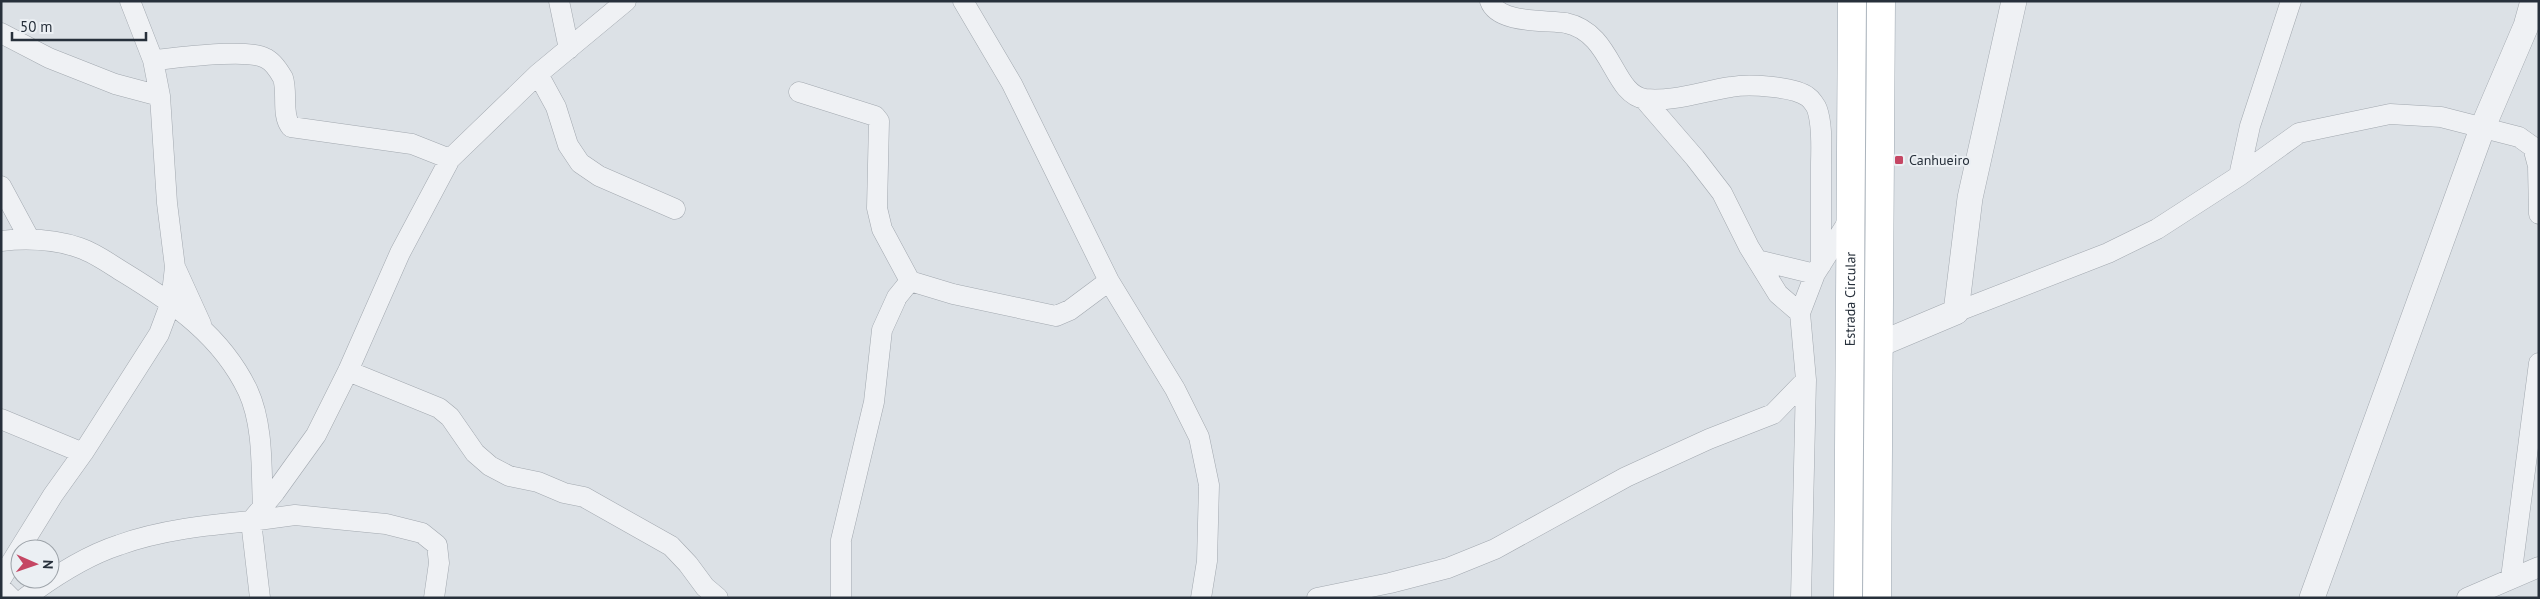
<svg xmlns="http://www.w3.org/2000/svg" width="2540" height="599" font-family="'PT Sans',sans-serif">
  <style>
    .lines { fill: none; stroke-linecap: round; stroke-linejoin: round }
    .minor-casing { stroke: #a2a8af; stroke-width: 21 }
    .tertiary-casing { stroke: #a2a8af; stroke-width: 26 }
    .primary-casing { stroke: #9ca6b0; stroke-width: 29 }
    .minor { stroke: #eff1f4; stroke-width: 20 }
    .tertiary { stroke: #eff1f4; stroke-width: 25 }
    .primary { stroke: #fff; stroke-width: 28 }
    .poi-dot { fill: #c54663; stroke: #ebeff3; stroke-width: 2 }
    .labels { text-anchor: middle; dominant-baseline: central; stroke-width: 4; stroke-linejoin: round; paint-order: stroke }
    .poi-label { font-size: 14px; fill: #27303b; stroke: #ebeff3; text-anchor: start }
    .street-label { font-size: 14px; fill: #27303b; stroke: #ebeff3 }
  </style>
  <rect width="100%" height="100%" fill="#dce1e6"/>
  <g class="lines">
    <defs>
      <path id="minor" d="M 559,1 L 569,49
        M 963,1 L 1012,84 L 1109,281 L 1175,389 L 1199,437 L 1209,485 L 1207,561 L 1201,598
        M 1490,1 C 1498,24 1547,20 1566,23 C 1613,33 1612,94 1645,99 C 1673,102 1703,91 1731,87 C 1748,84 1794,86 1808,97 C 1811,99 1816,106 1817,109 C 1823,126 1821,149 1821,166 C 1821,199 1821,232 1821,265
        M 1,33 L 49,58 L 115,84 L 160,96
        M 153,60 C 178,58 246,48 265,58 C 273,61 279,71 283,78 C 288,93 281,115 291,127 L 412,144 L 450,159
        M 538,74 L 556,107 L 568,145 L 580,163 L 599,176 L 675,209
        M 799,92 L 875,116 L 879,121 L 877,208 L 882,229 L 910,281 L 953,294 L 1056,316 L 1070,310 L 1109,281
        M 1644,99 L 1695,158 L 1722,193 L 1749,247 L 1778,294 L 1800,313
        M 2239,176 L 2250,126 L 2291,1
        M 1,186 L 29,238
        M 1,241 C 29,238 54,239 80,248 C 95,253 110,264 123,272 C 174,303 222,336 248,391 C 264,426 261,470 263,508
        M 1757,260 L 1815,274
        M 176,269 L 201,324
        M 1956,312 L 2108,253 L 2157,229 L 2239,176 L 2299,133 L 2390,114 L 2441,117 L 2519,137 L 2533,147 L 2538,166 L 2539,214
        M 348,371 L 439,408 L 450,417 L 475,453 L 490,466 L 509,476 L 538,482 L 564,493 L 584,497 L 671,546 L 688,564 L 705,587 L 718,598
        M 1,419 L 83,453
        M 2511,578 L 2539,363
        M 1,579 L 53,495 L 83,453 L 159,334 L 171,302 L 175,267 L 167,203 L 160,96 L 153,60 L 130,1
        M 1,588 L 11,598
        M 25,598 C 53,577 85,556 119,545 C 160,530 208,525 251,521 L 275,492 L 316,435 L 348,371 L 400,253 L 450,159 L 538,74 L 626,1
        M 260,598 L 251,521 L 295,515 L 386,524 L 422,533 L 437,545 L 439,563 L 434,598
        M 841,598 L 841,540 L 874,402 L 882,330 L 897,297 L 910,281
        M 1317,598 L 1390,583 L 1448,568 L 1495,549 L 1626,477 L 1709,439 L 1773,414 L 1806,380
        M 1801,598 L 1806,380 L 1800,313 L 1815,274 L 1849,220
        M 2467,598 L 2539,567"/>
      <path id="tertiary" d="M 1880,344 L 1956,312 L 1970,198 L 2014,1
        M 2312,598 L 2482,129 L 2526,26 L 2533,1"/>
      <g id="primary">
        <path id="s1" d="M 1848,598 L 1852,1"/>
        <path d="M 1877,598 L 1881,1"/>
      </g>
    </defs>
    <use href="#minor" class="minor-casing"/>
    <use href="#tertiary" class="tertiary-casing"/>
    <use href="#primary" class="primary-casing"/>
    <use href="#minor" class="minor"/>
    <use href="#tertiary" class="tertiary"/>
    <use href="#primary" class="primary"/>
  </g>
  <rect class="poi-dot" x="1894" y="155" width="10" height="10" rx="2.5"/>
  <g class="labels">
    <g class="poi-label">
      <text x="1909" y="160">Canhueiro</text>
    </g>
    <g class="street-label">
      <text stroke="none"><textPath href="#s1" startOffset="299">Estrada Circular</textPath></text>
    </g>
  </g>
  <rect width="2540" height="599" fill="none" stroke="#27303b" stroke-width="5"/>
  <g transform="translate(35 564) rotate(92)"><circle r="24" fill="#ebeff3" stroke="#9da3a9"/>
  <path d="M0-4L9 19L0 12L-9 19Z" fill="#c54663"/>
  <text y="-8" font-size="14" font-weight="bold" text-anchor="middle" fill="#27303b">N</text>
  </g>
  <path d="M12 32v8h134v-8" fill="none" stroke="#27303b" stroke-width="2.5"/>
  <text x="20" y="32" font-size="15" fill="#27303b" stroke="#ebeff3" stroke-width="4" paint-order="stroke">50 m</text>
</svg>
